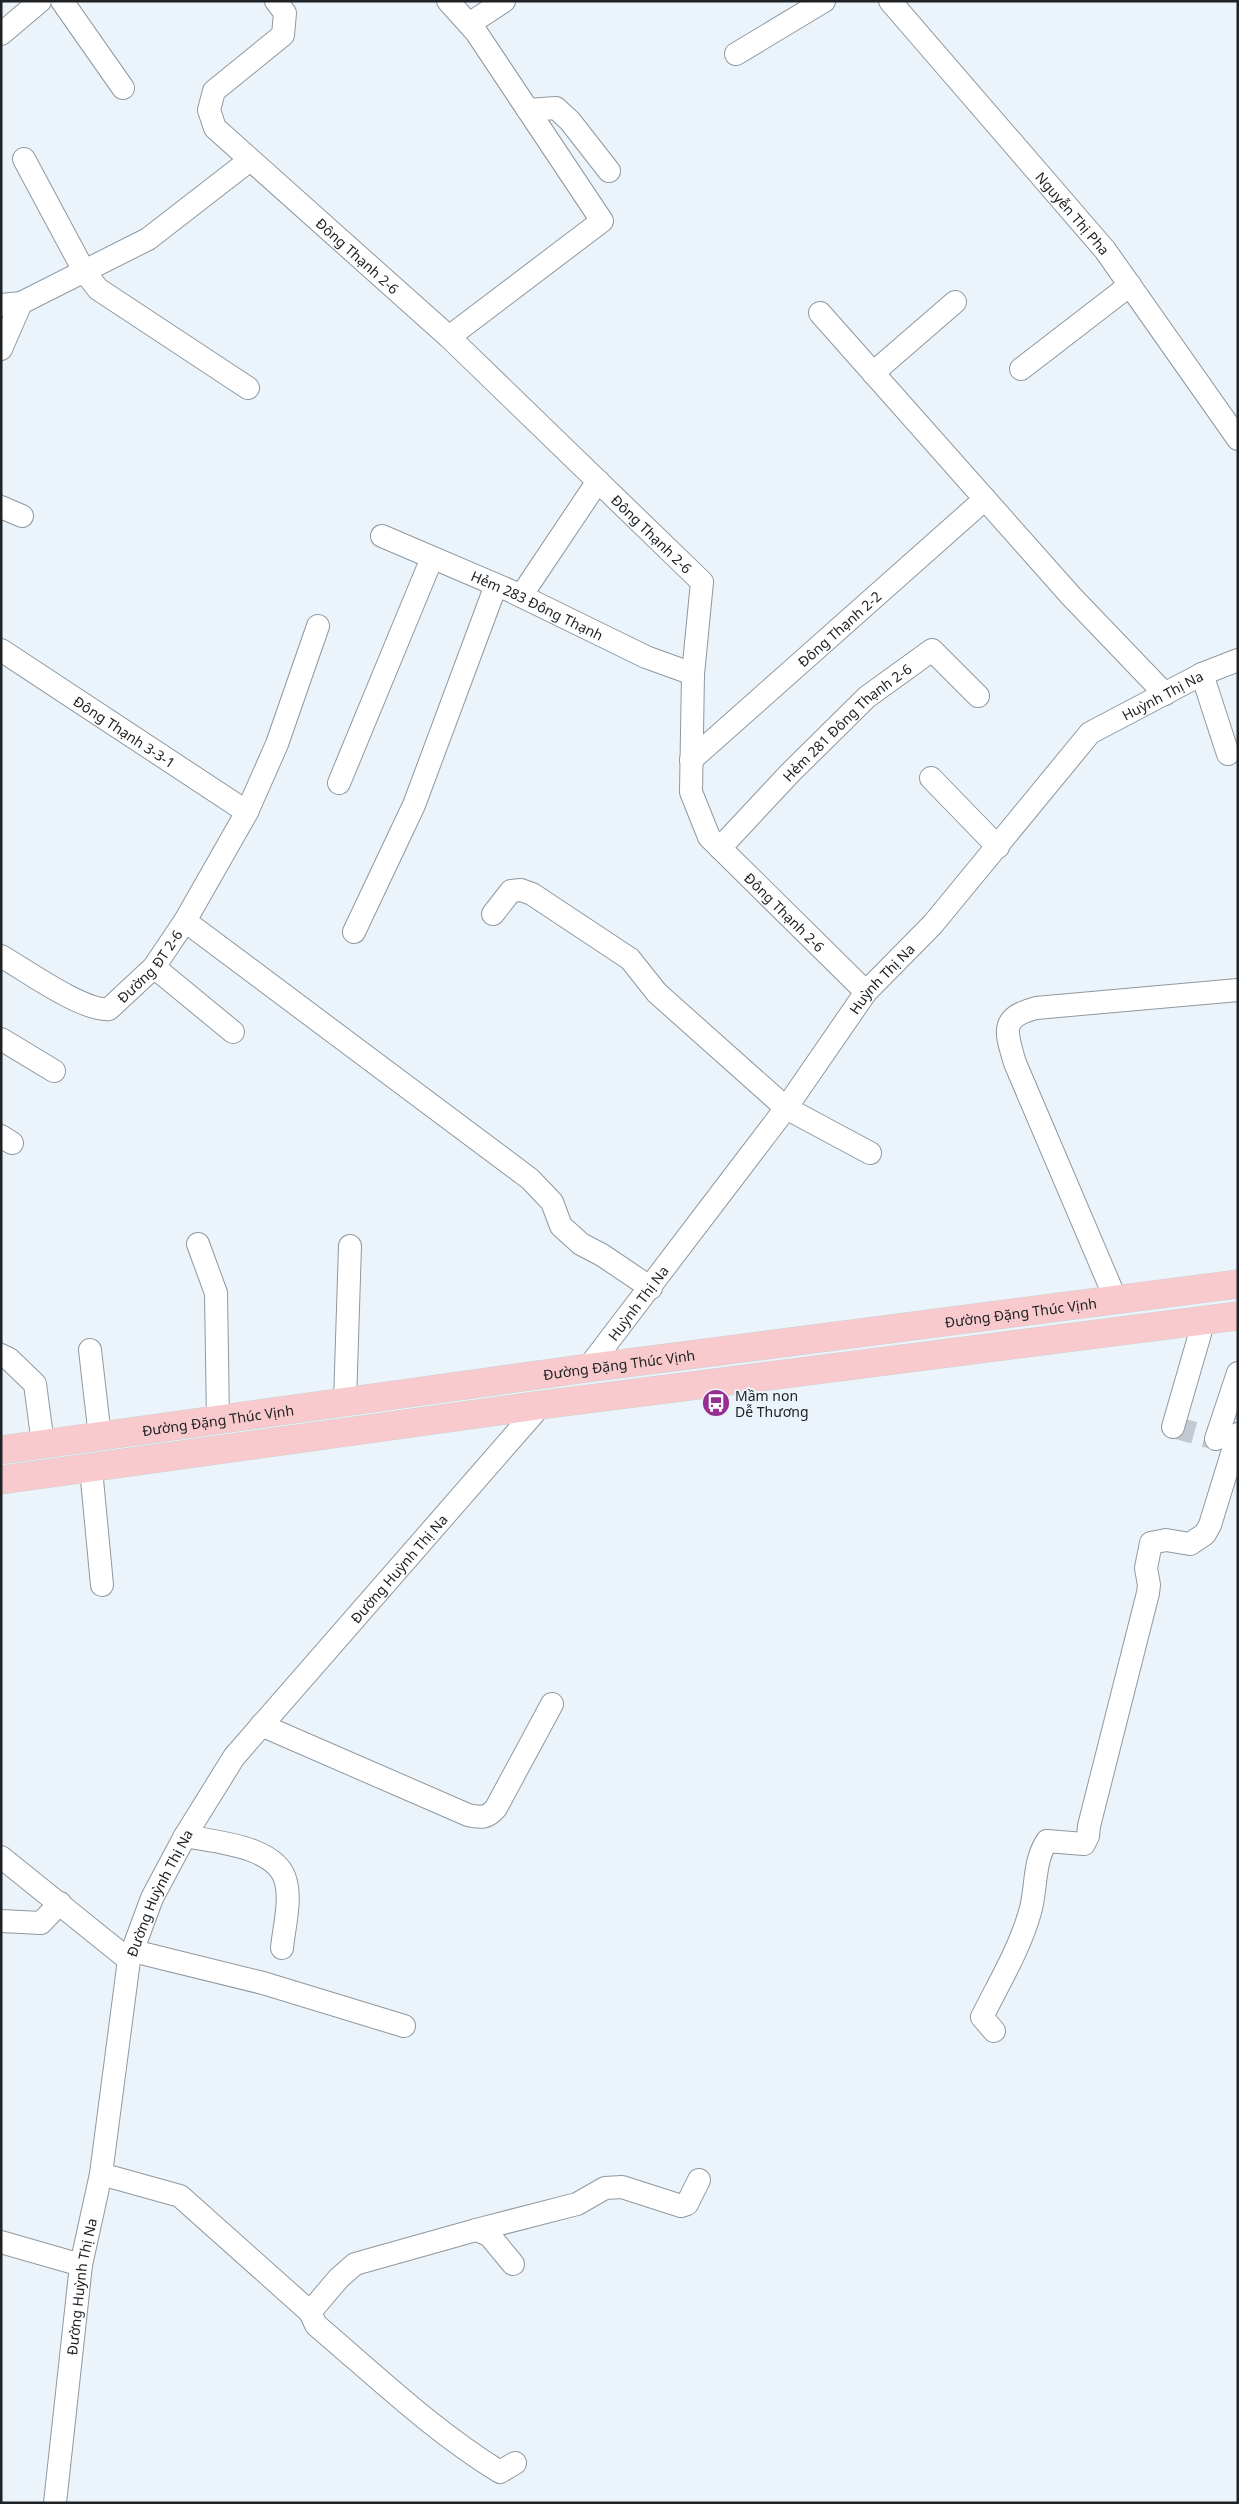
<svg xmlns="http://www.w3.org/2000/svg" width="1239" height="2504" font-family="'Noto Sans',sans-serif">
  <style>
    .lines { fill: none; stroke-linecap: round; stroke-linejoin: round }
    .minor-tunnel { stroke: #c2c9d0; stroke-width: 22; stroke-dasharray: 22 11; stroke-linecap: butt }
    .minor-casing { stroke: #90989f; stroke-width: 24 }
    .major-casing { stroke: #cecfcf; stroke-width: 29 }
    .minor { stroke: #fff; stroke-width: 22 }
    .major { stroke: #f8cacd; stroke-width: 28 }
    .labels { text-anchor: middle; dominant-baseline: central; stroke-width: 4; stroke-linejoin: round; paint-order: stroke }
    .street-label { font-size: 14px; fill: #202326; stroke: #ebf3fb }
    .poi-label { font-size: 14px; fill: #202326; stroke: #ebf3fb; text-anchor: start }
  </style>
  <rect width="100%" height="100%" fill="#ebf3fb"/>
  <g class="lines">
    <path class="minor-tunnel" d="M 1173,1427 L 1216,1439"/>
    <defs>
      <g id="minor">
        <path d="M 62,1 L 123,88"/>
        <path id="s1" d="M 276,1 L 285,13 L 283,35 L 214,91 L 209,110 L 215,128 L 449,337 L 702,582 L 693,674 L 691,792 L 709,837 L 866,992"/>
        <path d="M 448,1 L 476,32 L 602,221 L 449,337"/>
        <path id="s2" d="M 890,1 L 1105,250 L 1238,439"/>
        <path d="M 469,24 L 504,1"/>
        <path d="M 1,34 L 40,1"/>
        <path d="M 736,54 L 824,1"/>
        <path d="M 528,110 L 556,108 L 570,121 L 609,171"/>
        <path d="M 24,159 L 84,271 L 98,289 L 248,388"/>
        <path d="M 1,305 L 21,303 L 148,239 L 250,160"/>
        <path d="M 820,313 L 1071,596 L 1165,694"/>
        <path d="M 1,349 L 21,303"/>
        <path d="M 1021,369 L 1130,285"/>
        <path d="M 873,373 L 955,302"/>
        <path d="M 1,507 L 22,516"/>
        <path id="s3" d="M 382,536 L 513,592 L 646,657 L 693,674"/>
        <path d="M 521,596 L 598,481"/>
        <path d="M 318,626 L 277,744 L 247,812 L 185,921 L 530,1179 L 552,1202 L 561,1226 L 581,1244 L 602,1255 L 651,1288"/>
        <path id="s4" d="M 1,650 L 247,812"/>
        <path d="M 1202,674 L 1228,754"/>
        <path id="s5" d="M 691,760 L 985,499"/>
        <path d="M 931,778 L 998,847"/>
        <path d="M 339,783 L 432,558"/>
        <path id="s6" d="M 720,848 L 790,773 L 867,697 L 932,650 L 978,696"/>
        <path d="M 493,914 L 511,891 L 521,890 L 532,894 L 630,959 L 657,993 L 786,1108 L 870,1153"/>
        <path d="M 354,932 L 414,805 L 496,585"/>
        <path id="s7" d="M 1,956 C 25,970 84,1012 109,1009 L 154,967 L 185,921"/>
        <path d="M 154,967 L 233,1032"/>
        <path d="M 1,1039 L 54,1071"/>
        <path d="M 1,1136 L 12,1143"/>
        <path d="M 198,1244 L 216,1293 L 218,1420"/>
        <path d="M 1116,1300 L 1015,1063 C 1006,1032 999,1018 1036,1008 L 1238,990"/>
        <path d="M 90,1350 L 100,1437"/>
        <path d="M 1,1355 L 9,1359 L 35,1384 L 43,1444"/>
        <path id="s8" d="M 588,1368 L 786,1108 L 866,992 L 933,924 L 1090,733 L 1202,674 L 1238,660"/>
        <path d="M 345,1402 L 350,1246"/>
        <path d="M 1173,1427 L 1204,1320"/>
        <path d="M 1216,1439 L 1238,1373"/>
        <path d="M 91,1469 L 102,1585"/>
        <path d="M 261,1725 L 468,1815 C 481,1818 488,1818 496,1808 L 552,1704"/>
        <path d="M 185,1836 C 215,1842 278,1846 286,1882 C 291,1902 284,1927 282,1948"/>
        <path d="M 1,1857 L 129,1960"/>
        <path d="M 1,1921 L 41,1923 L 60,1903"/>
        <path d="M 133,1951 L 263,1983 L 404,2026"/>
        <path d="M 994,2031 L 982,2017 C 999,1983 1020,1948 1030,1912 C 1037,1888 1033,1862 1047,1841 L 1084,1844 L 1088,1836 L 1089,1826 L 1148,1593 L 1149,1585 L 1146,1568 L 1151,1543 L 1166,1540 L 1190,1544 L 1205,1534 L 1210,1525 L 1238,1434"/>
        <path d="M 101,2174 L 180,2196 L 310,2312 L 316,2325 C 376,2376 432,2430 500,2472 L 515,2463"/>
        <path d="M 476,2230 L 577,2204 L 605,2188 L 622,2187 L 681,2206 L 687,2204 L 699,2180"/>
        <path d="M 1,2242 L 81,2265"/>
        <path d="M 310,2312 L 339,2278 L 355,2264 L 476,2230 L 489,2235 L 513,2264"/>
        <path id="s9" d="M 55,2503 L 81,2265 L 101,2174 L 129,1960 L 152,1898 L 185,1836 L 234,1757 L 541,1405"/>
      </g>
      <g id="major">
        <path id="s10" d="M 1,1450 L 588,1368 L 1238,1284"/>
        <path d="M 1,1480 L 541,1405 L 1238,1316"/>
      </g>
    </defs>
    <use href="#minor" class="minor-casing"/>
    <use href="#major" class="major-casing"/>
    <use href="#minor" class="minor"/>
    <use href="#major" class="major"/>
  </g>
  <defs>
    <symbol id="bus-disc" viewBox="-11 -11 22 22"><circle r="9.5" fill="#972f92" stroke="#ebf3fb"/><path d="M-5-6H5V4H4V6H2V4H-2V6H-4V4H-5ZM-3.5-4V0h7V-4ZM-3.5 1.2v1.5H-2V1.2ZM2 1.2v1.5H3.5V1.2Z" fill="#fff"/></symbol>
  </defs>
  <g fill-rule="evenodd">
    <use href="#bus-disc" x="700" y="1387" width="32" height="32"/>
  </g>
  <g class="labels">
    <g class="street-label">
      <text stroke="none"><textPath href="#s2" startOffset="280">Nguyễn Thị Pha</textPath></text>
      <text stroke="none"><textPath href="#s1" startOffset="356">Đông Thạnh 2-6</textPath></text>
      <text stroke="none"><textPath href="#s1" startOffset="761">Đông Thạnh 2-6</textPath></text>
      <text stroke="none"><textPath href="#s3" startOffset="170">Hẻm 283 Đông Thạnh</textPath></text>
      <text stroke="none"><textPath href="#s5" startOffset="198">Đông Thạnh 2-2</textPath></text>
      <text stroke="none"><textPath href="#s8" startOffset="892">Huỳnh Thị Na</textPath></text>
      <text stroke="none"><textPath href="#s6" startOffset="179">Hẻm 281 Đông Thạnh 2-6</textPath></text>
      <text stroke="none"><textPath href="#s4" startOffset="148">Đông Thạnh 3-3-1</textPath></text>
      <text stroke="none"><textPath href="#s1" startOffset="1196">Đông Thạnh 2-6</textPath></text>
      <text stroke="none"><textPath href="#s7" startOffset="181">Đường ĐT 2-6</textPath></text>
      <text stroke="none"><textPath href="#s8" startOffset="488">Huỳnh Thị Na</textPath></text>
      <text stroke="none"><textPath href="#s8" startOffset="82">Huỳnh Thị Na</textPath></text>
      <text stroke="none"><textPath href="#s10" startOffset="1029">Đường Đặng Thúc Vịnh</textPath></text>
      <text stroke="none"><textPath href="#s10" startOffset="624">Đường Đặng Thúc Vịnh</textPath></text>
      <text stroke="none"><textPath href="#s10" startOffset="219">Đường Đặng Thúc Vịnh</textPath></text>
      <text stroke="none"><textPath href="#s9" startOffset="1028">Đường Huỳnh Thị Na</textPath></text>
      <text stroke="none"><textPath href="#s9" startOffset="622">Đường Huỳnh Thị Na</textPath></text>
      <text stroke="none"><textPath href="#s9" startOffset="218">Đường Huỳnh Thị Na</textPath></text>
    </g>
    <g class="poi-label">
      <text x="735" y="1395">Mầm non<tspan x="735" dy="16">Dễ Thương</tspan></text>
    </g>
  </g>
  <rect width="1239" height="2504" fill="none" stroke="#202326" stroke-width="5"/>
</svg>
